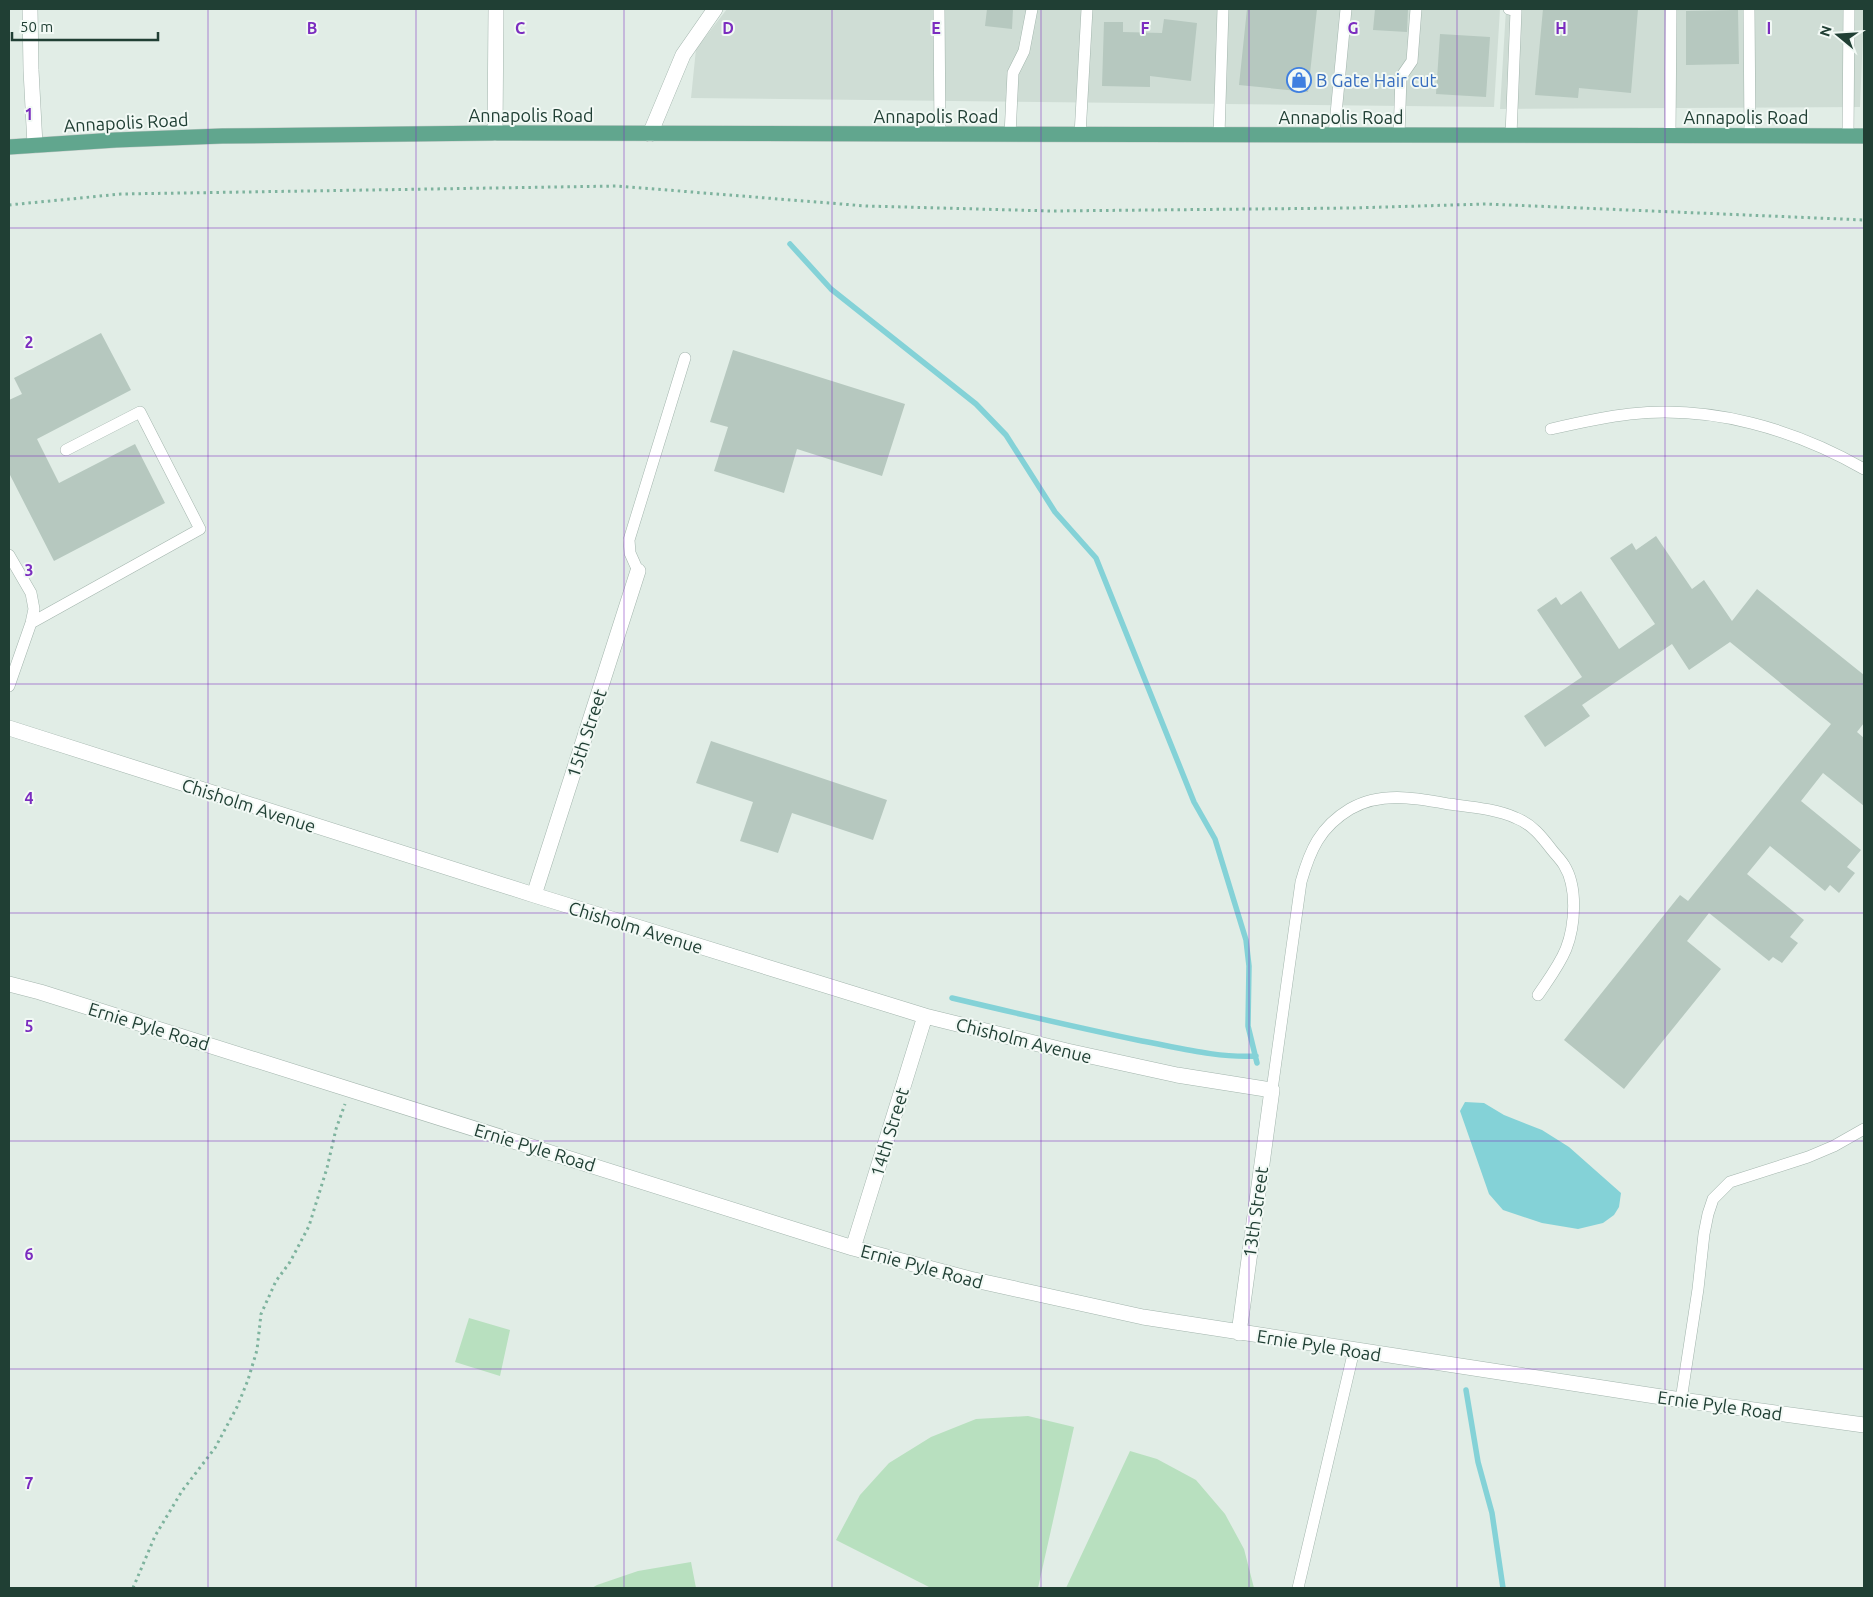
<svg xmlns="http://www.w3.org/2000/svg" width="1873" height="1597" font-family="Ubuntu,sans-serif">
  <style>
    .built { fill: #cfddd5 }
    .green { fill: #b8e0bf }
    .water { fill: #84d2d7 }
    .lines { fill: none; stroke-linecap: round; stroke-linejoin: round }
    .stream { stroke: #84d2d7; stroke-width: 5.5 }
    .building { fill: #b6c8bf }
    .lane-casing { stroke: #a3b5ad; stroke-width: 12 }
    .street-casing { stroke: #a3b5ad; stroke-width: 16 }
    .primary-casing { stroke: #c1c9c6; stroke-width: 16 }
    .path { stroke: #7eb39e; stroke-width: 3; stroke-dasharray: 2.5 4; stroke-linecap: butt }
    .lane { stroke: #fff; stroke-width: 11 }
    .street { stroke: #fff; stroke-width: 15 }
    .primary { stroke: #61a68e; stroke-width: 15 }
    .grid { fill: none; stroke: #7b2cbf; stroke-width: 1; stroke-opacity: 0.55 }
    .labels { text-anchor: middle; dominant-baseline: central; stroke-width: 4; stroke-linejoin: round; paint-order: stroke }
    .shop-label { font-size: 18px; fill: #366cbe; stroke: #f2f9f5; text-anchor: start }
    .street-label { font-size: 18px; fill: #203f34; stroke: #f2f9f5 }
    .grid-label { font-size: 16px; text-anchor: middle; font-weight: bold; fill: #7b2cbf; stroke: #f2f9f5; stroke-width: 4; stroke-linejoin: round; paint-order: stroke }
  </style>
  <rect width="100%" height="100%" fill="#e1ede6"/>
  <path class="built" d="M 727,9 L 1500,9 L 1494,107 L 691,98 L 696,49 Z
    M 1506,9 L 1864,9 L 1860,107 L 1500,109 Z"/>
  <path class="green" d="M 469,1318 L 510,1330 L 500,1376 L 455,1362 Z
    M 1028,1416 L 1074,1427 L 1038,1588 L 931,1588 L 836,1540 L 860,1495 L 889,1463 L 931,1437 L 976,1419 Z
    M 1130,1451 L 1157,1459 L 1196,1480 L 1225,1514 L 1244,1549 L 1254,1588 L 1066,1588 Z
    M 691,1562 L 696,1588 L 592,1588 L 597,1585 L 638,1571 Z"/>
  <path class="water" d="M 1465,1102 L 1484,1103 L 1504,1115 L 1542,1130 L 1569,1147 L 1621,1193 L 1619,1207 L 1614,1215 L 1603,1223 L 1578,1229 L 1542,1223 L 1503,1210 L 1489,1194 L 1460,1111 Z"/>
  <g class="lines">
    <path class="stream" d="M 790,244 L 831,289 L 976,404 L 1006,435 L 1055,512 L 1096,558 L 1194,802 L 1215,839 L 1246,940 L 1249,966 L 1248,1026 L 1257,1063
      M 952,998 C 1015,1013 1079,1028 1142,1041 C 1180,1048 1217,1058 1256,1056
      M 1466,1390 L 1478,1462 L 1492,1513 L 1503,1588"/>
  </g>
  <path class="building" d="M 987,9 L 1013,9 L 1012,29 L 985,26 Z
    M 1247,9 L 1317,9 L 1308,92 L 1239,85 Z
    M 1375,9 L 1408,9 L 1407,32 L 1373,30 Z
    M 1543,9 L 1638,9 L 1631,93 L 1579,88 L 1578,98 L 1535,95 Z
    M 1738,10 L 1739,64 L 1686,65 L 1686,11 Z
    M 1164,19 L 1197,23 L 1191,81 L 1150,76 L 1150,87 L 1102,86 L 1104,22 L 1123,22 L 1123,32 L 1162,33 Z
    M 1440,34 L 1490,37 L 1486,97 L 1436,94 Z
    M 101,333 L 131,390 L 37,439 L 59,483 L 135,444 L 165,503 L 54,561 L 9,473 L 9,400 L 22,394 L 14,378 Z
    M 733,350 L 905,404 L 882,476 L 797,449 L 784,493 L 714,471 L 728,427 L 710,422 Z
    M 1656,536 L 1692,589 L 1704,580 L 1732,621 L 1757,589 L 1864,675 L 1864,723 L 1857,732 L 1864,738 L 1864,806 L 1823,773 L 1801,801 L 1861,850 L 1847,867 L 1855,873 L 1839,893 L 1830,885 L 1825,891 L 1770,846 L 1747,874 L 1804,920 L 1790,937 L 1798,943 L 1782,963 L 1773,957 L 1769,961 L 1709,913 L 1687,941 L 1721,969 L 1624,1089 L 1564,1040 L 1680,895 L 1688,901 L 1831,724 L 1730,642 L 1689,670 L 1672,644 L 1582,705 L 1590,716 L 1545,747 L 1524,716 L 1582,677 L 1537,610 L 1556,597 L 1561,605 L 1581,591 L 1619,649 L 1655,624 L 1610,558 L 1632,543 L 1636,550 Z
    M 711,741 L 887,800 L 873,840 L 792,813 L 778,853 L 740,841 L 753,802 L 696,783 Z"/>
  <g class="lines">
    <defs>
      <path id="lane" d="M 939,9 L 940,135
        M 1509,9 L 1516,11 L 1511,135
        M 1749,9 L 1750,136
        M 1010,135 L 1013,73 L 1024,51 L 1032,9
        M 1080,135 L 1087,9
        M 1219,135 L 1223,9
        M 1334,135 L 1346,9
        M 1399,136 L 1401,77 L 1412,61 L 1416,9
        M 1670,136 L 1671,9
        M 1848,136 L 1849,9
        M 1551,429 C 1577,423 1603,417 1630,414 C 1712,405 1794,429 1864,469
        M 9,555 L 31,593 L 34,609 L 31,623 L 9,686
        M 638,571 L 630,553 L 629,540 L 685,358
        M 31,623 L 200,529 L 140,412 L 66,450
        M 1272,1090 L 1301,882 C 1310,850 1320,827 1350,809 C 1381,791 1416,798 1449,804 C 1471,807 1496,809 1516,818 C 1532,824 1542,837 1552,850 C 1556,855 1561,860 1564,865 C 1578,887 1575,926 1566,949 C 1559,966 1548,980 1538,995
        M 1681,1400 L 1698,1289 L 1704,1234 L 1708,1214 L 1713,1199 L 1730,1182 L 1808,1157 L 1834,1146 L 1864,1129
        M 1298,1588 L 1354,1350"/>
      <path id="street" d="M 30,9 L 31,70 L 35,145
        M 495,133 L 496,9
        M 650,134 L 683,55 L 715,9
        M 9,728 L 534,895 L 925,1016 L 1067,1051 L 1177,1075 L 1272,1090 L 1239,1333
        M 534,895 L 638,571
        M 9,984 L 40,992 L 853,1248 L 970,1279 L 1143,1317 L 1681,1400 L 1864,1425
        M 853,1248 L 925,1016"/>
      <path id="primary" d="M 9,147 L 116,140 L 222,136 L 495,133 L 1864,136"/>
    </defs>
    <use href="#lane" class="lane-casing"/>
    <use href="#street" class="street-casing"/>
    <use href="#primary" class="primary-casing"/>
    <path class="path" d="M 9,205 L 121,194 L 617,186 L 866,206 L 1051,211 L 1352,208 L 1486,204 L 1864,220
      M 133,1588 L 155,1536 L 182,1491 L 215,1448 L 237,1407 L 248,1380 L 257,1350 L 261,1314 L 276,1281 L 290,1262 L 309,1226 L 327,1168 L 336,1129 L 345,1104"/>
    <use href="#lane" class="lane"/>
    <use href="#street" class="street"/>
    <use href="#primary" class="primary"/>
  </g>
  <path class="grid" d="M 208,9 L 208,1588M 416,9 L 416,1588M 624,9 L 624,1588M 832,9 L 832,1588M 1041,9 L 1041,1588M 1249,9 L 1249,1588M 1457,9 L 1457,1588M 1665,9 L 1665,1588M 9,228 L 1864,228M 9,456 L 1864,456M 9,684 L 1864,684M 9,913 L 1864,913M 9,1141 L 1864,1141M 9,1369 L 1864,1369"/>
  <defs>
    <symbol id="shop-ring" viewBox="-11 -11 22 22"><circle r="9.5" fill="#f2f9f5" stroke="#3f7fe0" stroke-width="1.5"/><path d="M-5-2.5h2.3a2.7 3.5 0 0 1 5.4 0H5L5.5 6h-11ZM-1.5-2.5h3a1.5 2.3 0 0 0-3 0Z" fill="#3f7fe0"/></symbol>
  </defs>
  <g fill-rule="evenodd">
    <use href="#shop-ring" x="1285" y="66" width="28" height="28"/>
  </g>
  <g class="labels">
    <g class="shop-label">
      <text x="1316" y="80">B Gate Hair cut</text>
    </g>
    <g class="street-label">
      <text x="531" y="115">Annapolis Road</text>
      <text x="936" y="116">Annapolis Road</text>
      <text x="1341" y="117">Annapolis Road</text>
      <text x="1746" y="117">Annapolis Road</text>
      <text transform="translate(126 122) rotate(-3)">Annapolis Road</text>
      <text transform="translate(586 733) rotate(-72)">15th Street</text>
      <text transform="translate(249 805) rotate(18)">Chisholm Avenue</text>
      <text transform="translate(636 927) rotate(17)">Chisholm Avenue</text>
      <text transform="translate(149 1026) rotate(17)">Ernie Pyle Road</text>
      <text transform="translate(1024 1040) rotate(14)">Chisholm Avenue</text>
      <text transform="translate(889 1132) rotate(-73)">14th Street</text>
      <text transform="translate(535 1147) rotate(17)">Ernie Pyle Road</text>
      <text transform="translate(1255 1212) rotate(-82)">13th Street</text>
      <text transform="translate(922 1266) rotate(15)">Ernie Pyle Road</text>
      <text transform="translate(1319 1345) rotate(9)">Ernie Pyle Road</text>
      <text transform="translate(1720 1405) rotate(8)">Ernie Pyle Road</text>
    </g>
  </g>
  <g class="grid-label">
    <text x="312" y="34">B</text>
    <text x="520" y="34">C</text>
    <text x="728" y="34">D</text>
    <text x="936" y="34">E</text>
    <text x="1145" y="34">F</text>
    <text x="1353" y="34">G</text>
    <text x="1561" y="34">H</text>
    <text x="1769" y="34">I</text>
    <text x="29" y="120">1</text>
    <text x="29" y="348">2</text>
    <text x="29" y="576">3</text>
    <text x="29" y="804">4</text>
    <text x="29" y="1032">5</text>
    <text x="29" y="1260">6</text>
    <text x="29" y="1489">7</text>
  </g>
  <rect width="1873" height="1597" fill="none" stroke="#203f34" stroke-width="20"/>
  <g transform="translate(1838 35) rotate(288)" stroke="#f2f9f5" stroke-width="4" paint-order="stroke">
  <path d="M0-4L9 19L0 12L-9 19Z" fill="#203f34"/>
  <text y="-8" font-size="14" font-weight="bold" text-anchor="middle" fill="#203f34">N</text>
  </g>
  <path d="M12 32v8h146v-8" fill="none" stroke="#203f34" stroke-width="2.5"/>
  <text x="20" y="32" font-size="15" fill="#203f34" stroke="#f2f9f5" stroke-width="4" paint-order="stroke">50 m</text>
</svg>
